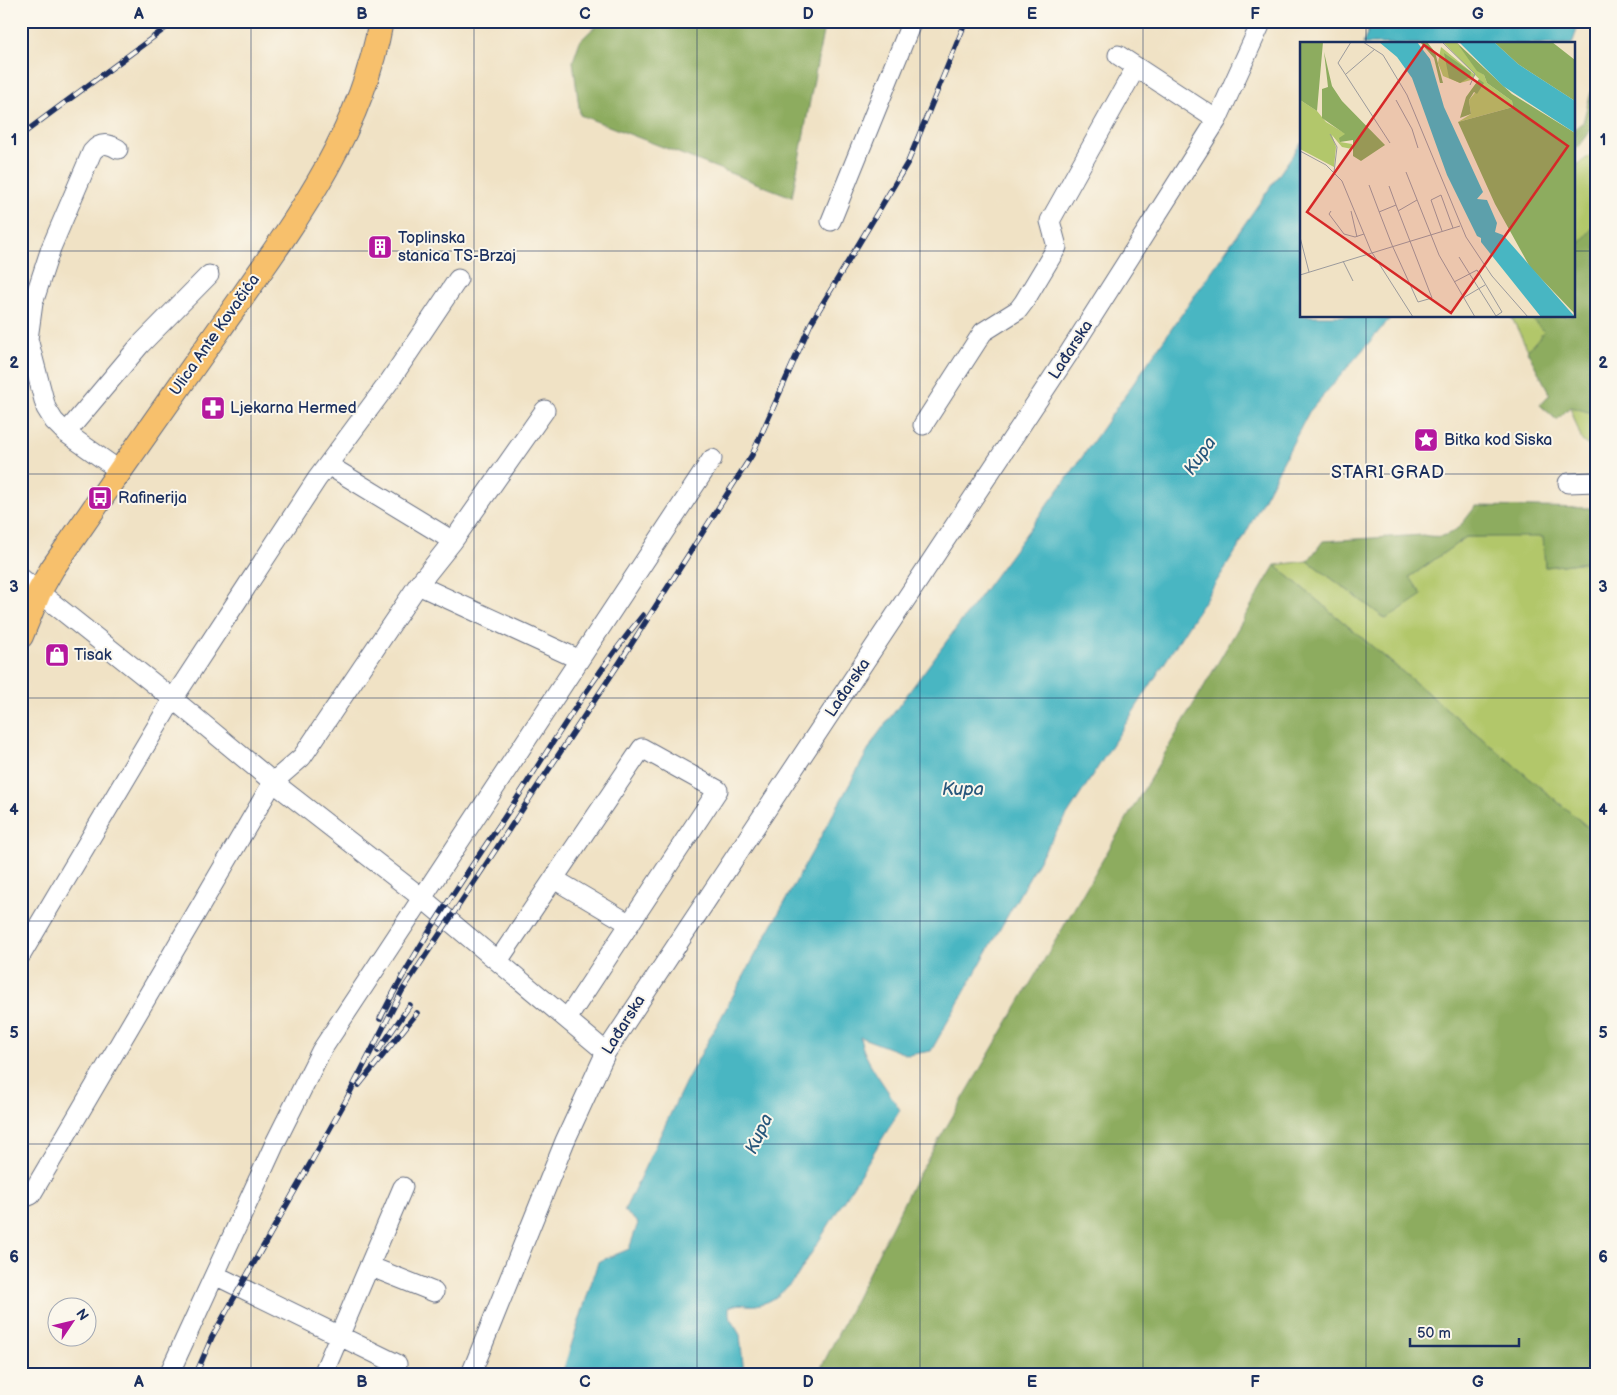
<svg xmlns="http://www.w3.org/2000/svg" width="1617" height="1395" font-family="'Balsamiq Sans',sans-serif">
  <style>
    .green { fill: #b2c76b; stroke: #667b64 }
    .forest { fill: #8dac5f; stroke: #546e5e }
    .water { fill: #48b6c2; stroke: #327290 }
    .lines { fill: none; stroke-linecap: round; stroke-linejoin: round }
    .minor-casing { stroke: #666e82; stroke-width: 21 }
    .major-casing { stroke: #666e82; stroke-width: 26 }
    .minor { stroke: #fff; stroke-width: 19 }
    .major { stroke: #f7c06c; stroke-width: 24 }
    .rail-casing { stroke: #1b2f5e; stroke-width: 5.5 }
    .rail { stroke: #fbf7ec; stroke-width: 4; stroke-dasharray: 11; stroke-linecap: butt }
    .grid { fill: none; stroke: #1b2f5e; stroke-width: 1; stroke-opacity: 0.55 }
    .labels { text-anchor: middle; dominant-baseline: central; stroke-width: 4; stroke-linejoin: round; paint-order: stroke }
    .poi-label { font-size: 16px; fill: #1b2f5e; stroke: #fbf7ec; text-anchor: start }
    .street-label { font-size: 16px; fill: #1b2f5e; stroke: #fbf7ec }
    .water-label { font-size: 18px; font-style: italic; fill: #28587c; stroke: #fbf7ec }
    .neighbourhood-label { font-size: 18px; letter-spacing: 1px; fill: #1b2f5e; stroke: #fbf7ec }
    .inset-road { fill: none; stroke: #9b9a9c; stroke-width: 1 }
    .view { fill: #d62828; fill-opacity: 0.15; stroke: #d62828; stroke-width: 2.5 }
    .inset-edge { fill: none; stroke: #1b2f5e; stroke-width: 2.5 }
    .neatline { fill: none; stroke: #1b2f5e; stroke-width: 2 }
    .grid-label { font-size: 16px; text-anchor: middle; font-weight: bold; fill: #1b2f5e }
  </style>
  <rect width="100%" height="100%" fill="#fbf7ec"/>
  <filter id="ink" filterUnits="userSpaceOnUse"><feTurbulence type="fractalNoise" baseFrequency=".02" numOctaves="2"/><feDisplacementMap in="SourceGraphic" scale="10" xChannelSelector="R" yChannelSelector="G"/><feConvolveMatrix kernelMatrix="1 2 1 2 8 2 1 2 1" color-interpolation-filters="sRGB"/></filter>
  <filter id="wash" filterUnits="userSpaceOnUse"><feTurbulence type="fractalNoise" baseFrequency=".0096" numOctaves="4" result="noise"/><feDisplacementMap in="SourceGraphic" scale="20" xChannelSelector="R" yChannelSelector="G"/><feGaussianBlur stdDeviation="1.12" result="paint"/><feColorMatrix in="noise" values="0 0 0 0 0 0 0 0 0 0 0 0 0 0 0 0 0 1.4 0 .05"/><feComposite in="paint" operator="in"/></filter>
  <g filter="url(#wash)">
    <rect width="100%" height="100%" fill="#f0e2c5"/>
    <path class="green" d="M 1596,151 L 1596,452 L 1582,441 L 1570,407 L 1557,420 L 1540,405 L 1550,394 L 1511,316 L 1573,316 L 1573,168 Z
      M 1544,536 L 1545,567 L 1596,561 L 1596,834 L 1275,565 L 1308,561 L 1386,619 L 1410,577 L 1466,537 Z"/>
    <path class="forest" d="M 601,21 L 825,21 L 792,197 L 580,115 L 573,61 L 580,41 Z
      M 1596,74 C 1596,111 1602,124 1573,152 L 1573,130 L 1583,122 Z
      M 1596,224 L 1596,414 L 1570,407 L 1557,420 L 1540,405 L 1550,394 L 1527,351 L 1544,332 L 1529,316 L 1573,316 L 1573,251 Z
      M 1476,506 L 1596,508 L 1596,561 L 1545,567 L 1543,537 L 1466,537 L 1410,577 L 1422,595 L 1386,619 L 1308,561 L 1323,541 L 1423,535 C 1453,541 1459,527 1476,506 Z
      M 1275,565 L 1596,834 L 1596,1374 L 818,1374 L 913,1184 Z"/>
    <path class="water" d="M 1372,21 L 1580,21 L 1572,44 L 1363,44 Z
      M 1301,143 L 1301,316 L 1392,316 L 1309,412 L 1238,548 L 1043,853 L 931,1051 L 908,1055 L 860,1037 C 863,1060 888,1089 900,1110 L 796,1278 C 783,1291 775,1302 756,1305 C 744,1307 743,1301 729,1307 L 729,1316 L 740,1335 L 744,1374 L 562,1374 L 598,1262 L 629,1249 L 638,1223 L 624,1211 L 686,1081 L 875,738 L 1071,473 Z"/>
  </g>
  <g filter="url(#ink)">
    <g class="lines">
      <defs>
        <path id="minor" d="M 1118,55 L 1217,120
          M 118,149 C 108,143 100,142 92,152 L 51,248 L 33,303 L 28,339 L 46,408 L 54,421 L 66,433 L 120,471
          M 831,221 L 912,21
          M 923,425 L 983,332 L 1018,310 L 1024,302 L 1057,247 L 1050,221 L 1136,67
          M 66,433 L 140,345 L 209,275
          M 1568,483 L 1596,482
          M 453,541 L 545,410
          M 21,578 L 173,699 L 273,782 L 422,898 L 606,1052
          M 418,585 L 578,659
          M 554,879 L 630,924
          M 21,955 L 173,699 L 317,479 L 389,382 L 458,279
          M 498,961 L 642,748 L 718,790 L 567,1019
          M 21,1199 L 31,1195 L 273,782 L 302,757 L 418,585 L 453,541 L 328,465
          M 369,1266 L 434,1292
          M 215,1275 L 397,1364 L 392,1374
          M 169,1374 L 276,1141 L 321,1051 L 712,459
          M 323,1374 L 403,1187
          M 471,1374 L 565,1141 L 606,1052 L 1069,353 L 1217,120 L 1262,21"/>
        <path id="major" d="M 21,636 L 39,592 L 52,569 C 107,489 163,409 219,330 C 286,234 360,140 381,21"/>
      </defs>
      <use href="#minor" class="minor-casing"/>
      <use href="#major" class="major-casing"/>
      <use href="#minor" class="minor"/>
      <use href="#major" class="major"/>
      <defs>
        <path id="rail" d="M 21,135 L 175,21
          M 380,1019 C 417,944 466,875 512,806 C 554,741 594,675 643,615
          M 378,1051 L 410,1005
          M 359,1085 L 417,1013
          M 196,1374 L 212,1337 L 345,1102 L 402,991 L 620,662 L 752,455 L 811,323 L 908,162 L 966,21"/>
      </defs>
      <use href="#rail" class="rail-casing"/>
      <use href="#rail" class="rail"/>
    </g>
  </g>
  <path class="grid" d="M 251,21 L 251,1374M 474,21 L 474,1374M 697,21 L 697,1374M 920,21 L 920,1374M 1143,21 L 1143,1374M 1366,21 L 1366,44M 21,251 L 1301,251M 1573,251 L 1596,251M 1366,316 L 1366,1374M 21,474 L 1596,474M 21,698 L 1596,698M 21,921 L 1596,921M 21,1144 L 1596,1144"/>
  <defs>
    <symbol id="building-square" viewBox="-11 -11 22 22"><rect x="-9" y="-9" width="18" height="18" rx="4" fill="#b5179e" stroke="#fbf7ec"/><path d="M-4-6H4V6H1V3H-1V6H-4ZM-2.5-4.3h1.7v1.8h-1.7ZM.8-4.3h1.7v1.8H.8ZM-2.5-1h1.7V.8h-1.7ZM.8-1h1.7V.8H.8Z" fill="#fff"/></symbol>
    <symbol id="pharmacy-square" viewBox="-11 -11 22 22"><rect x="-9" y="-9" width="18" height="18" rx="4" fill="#b5179e" stroke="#fbf7ec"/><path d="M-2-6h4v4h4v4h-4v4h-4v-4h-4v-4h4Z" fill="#fff"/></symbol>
    <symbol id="sight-square" viewBox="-11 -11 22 22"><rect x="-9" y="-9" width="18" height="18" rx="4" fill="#b5179e" stroke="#fbf7ec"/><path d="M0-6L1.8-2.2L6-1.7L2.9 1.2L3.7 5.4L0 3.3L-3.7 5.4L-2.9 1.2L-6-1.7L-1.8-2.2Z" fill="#fff"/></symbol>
    <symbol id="bus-square" viewBox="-11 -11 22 22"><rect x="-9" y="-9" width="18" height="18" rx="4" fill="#b5179e" stroke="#fbf7ec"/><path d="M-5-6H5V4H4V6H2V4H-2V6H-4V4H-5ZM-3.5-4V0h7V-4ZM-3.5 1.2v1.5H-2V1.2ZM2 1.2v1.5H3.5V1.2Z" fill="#fff"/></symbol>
    <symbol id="shop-square" viewBox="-11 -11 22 22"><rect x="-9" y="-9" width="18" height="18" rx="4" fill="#b5179e" stroke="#fbf7ec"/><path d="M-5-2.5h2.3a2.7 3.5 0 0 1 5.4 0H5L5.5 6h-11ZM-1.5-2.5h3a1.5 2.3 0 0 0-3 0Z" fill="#fff"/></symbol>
  </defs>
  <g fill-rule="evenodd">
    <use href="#building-square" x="366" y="233" width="28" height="28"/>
    <use href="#pharmacy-square" x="199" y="394" width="28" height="28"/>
    <use href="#sight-square" x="1412" y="426" width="28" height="28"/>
    <use href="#bus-square" x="86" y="484" width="28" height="28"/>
    <use href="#shop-square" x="43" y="641" width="28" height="28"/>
  </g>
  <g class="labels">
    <g class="poi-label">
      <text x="398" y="238">Toplinska<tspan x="398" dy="18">stanica TS-Brzaj</tspan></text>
      <text x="230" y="408">Ljekarna Hermed</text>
      <text x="1444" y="440">Bitka kod Siska</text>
      <text x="118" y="498">Rafinerija</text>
      <text x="74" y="655">Tisak</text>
    </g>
    <g class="street-label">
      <text transform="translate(215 335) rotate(-55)">Ulica Ante Kovačića</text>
      <text transform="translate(1071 350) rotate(-57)">Lađarska</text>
      <text transform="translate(848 688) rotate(-56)">Lađarska</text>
      <text transform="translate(624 1025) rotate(-58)">Lađarska</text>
    </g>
    <g class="water-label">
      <text transform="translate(1200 456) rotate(-55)">Kupa</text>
      <text x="963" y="789">Kupa</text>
      <text transform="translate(759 1134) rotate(-65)">Kupa</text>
    </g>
    <g class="neighbourhood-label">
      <text x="1388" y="472">STARI GRAD</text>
    </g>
  </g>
  <g transform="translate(1300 42)">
    <rect width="275" height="275" fill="#f0e2c5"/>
    <path d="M 143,0 L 156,0 L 177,28 L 184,33 L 187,41 L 212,59 L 213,65 L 158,80 L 171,72 L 169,58 L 183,41 ZM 141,5 L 175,33 L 171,38 L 160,41 L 143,34 L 138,21 ZM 0,58 L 17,69 L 26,80 L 46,92 L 40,100 L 52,102 L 52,107 L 42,105 L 32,93 L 36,105 L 34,125 L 0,107 Z" fill="#b2c76b"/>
    <path d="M 0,0 L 23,0 L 17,69 L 0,58 ZM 120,0 L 127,0 L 135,10 L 143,41 L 140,41 L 134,16 ZM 156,0 L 212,52 L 275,91 L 275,272 L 230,225 L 195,162 L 158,80 L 213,65 L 212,59 L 187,41 L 184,33 L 177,29 ZM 194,0 L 252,0 L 275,18 L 275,59 L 218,22 ZM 24,10 L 32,44 L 42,59 L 85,103 L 61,119 L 53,114 L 53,98 L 40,100 L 39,96 L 45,92 L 22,76 L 22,47 L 28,45 ZM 144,11 L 171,30 L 170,35 L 160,41 L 149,36 ZM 179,37 L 184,41 L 177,52 L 174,50 L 169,58 L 171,72 L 160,76 L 166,55 Z" fill="#8dac5f"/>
    <path d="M 79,0 L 117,0 L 130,17 L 144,65 L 183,150 L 177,157 L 187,158 L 197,181 L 195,190 L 203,193 L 275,275 L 241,275 L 181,200 L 181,196 L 177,194 L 147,133 L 112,36 L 97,15 ZM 159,0 L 194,0 L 218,22 L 275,59 L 275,91 L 203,44 Z" fill="#48b6c2"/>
    <path class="inset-road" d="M 51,0 L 38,21 L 90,101M 63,0 L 83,13 L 107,53 L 166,195 L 192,234 L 228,275M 142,0 L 175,32 L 170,43M 46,32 L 75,7M 96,58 L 112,87 L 118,106M 30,92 L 37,105 L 34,130M 0,109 L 26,123 L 42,139 L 71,209 L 113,275M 106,130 L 139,213 L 175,275M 69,143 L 80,172 L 92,203 L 118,260 L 132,256 L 96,163 L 79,170M 89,144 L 96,163M 31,169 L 29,172 L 44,192 L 55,195 L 64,192M 51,169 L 57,195M 98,169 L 117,158M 142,189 L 131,158 L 141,153 L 153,186M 0,195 L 9,230M 159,215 L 196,274M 43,219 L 53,239M 0,233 L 160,184M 154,240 L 177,228 L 202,270 L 196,274M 163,256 L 185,243"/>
    <path class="view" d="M 124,3 L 268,104 L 151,271 L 7,170 Z"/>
    <rect width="275" height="275" class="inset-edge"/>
  </g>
  <rect width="1617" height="1395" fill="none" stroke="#fbf7ec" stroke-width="55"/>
  <g transform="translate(72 1322) rotate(55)"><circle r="24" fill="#fbf7ec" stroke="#a1a7b3"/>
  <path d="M0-4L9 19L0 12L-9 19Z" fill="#b5179e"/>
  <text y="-8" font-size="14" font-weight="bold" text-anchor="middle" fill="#1b2f5e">N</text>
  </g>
  <path d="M1410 1338v8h109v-8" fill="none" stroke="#1b2f5e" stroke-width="2.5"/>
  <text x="1417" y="1338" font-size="15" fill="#1b2f5e" stroke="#fbf7ec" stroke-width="4" paint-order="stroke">50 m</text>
  <rect x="28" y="28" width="1562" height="1340" class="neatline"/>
  <g class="grid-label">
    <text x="139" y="19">A</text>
    <text x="362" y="19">B</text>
    <text x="585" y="19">C</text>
    <text x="808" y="19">D</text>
    <text x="1032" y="19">E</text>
    <text x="1255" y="19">F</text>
    <text x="1478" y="19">G</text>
    <text x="14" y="145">1</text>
    <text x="1603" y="145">1</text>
    <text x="14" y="368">2</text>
    <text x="1603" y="368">2</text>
    <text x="14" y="592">3</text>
    <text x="1603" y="592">3</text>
    <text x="14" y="815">4</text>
    <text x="1603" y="815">4</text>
    <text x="14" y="1038">5</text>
    <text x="1603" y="1038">5</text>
    <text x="14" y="1262">6</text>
    <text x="1603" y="1262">6</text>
    <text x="139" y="1387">A</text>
    <text x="362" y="1387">B</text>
    <text x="585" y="1387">C</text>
    <text x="808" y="1387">D</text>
    <text x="1032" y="1387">E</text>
    <text x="1255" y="1387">F</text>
    <text x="1478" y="1387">G</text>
  </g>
</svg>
